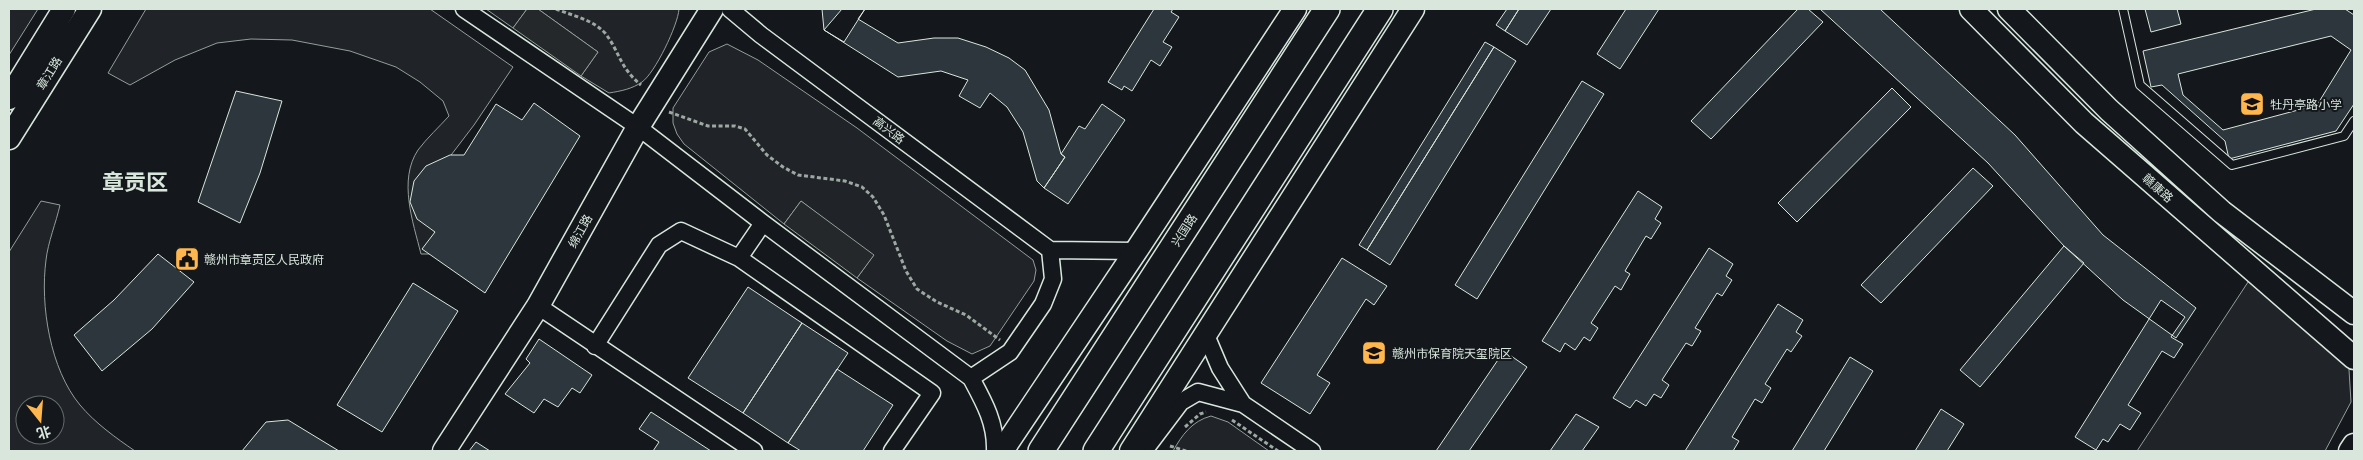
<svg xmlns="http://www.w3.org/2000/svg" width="2363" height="460" font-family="Poppins,'Noto Sans SC',sans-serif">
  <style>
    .green { fill: #202428; stroke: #939e99; fill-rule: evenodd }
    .parking { fill: #24282b; stroke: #939e99 }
    .building { fill: #2c363c; stroke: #d8e6dc; fill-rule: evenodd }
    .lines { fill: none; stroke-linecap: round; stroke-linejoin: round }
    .lane-casing { stroke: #d8e6dc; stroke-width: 10 }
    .street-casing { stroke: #d8e6dc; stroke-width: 19 }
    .secondary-casing { stroke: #d8e6dc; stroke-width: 25 }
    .primary-casing { stroke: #d8e6dc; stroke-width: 28 }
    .path { stroke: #9da8a2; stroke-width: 3; stroke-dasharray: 4 2.5; stroke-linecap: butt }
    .lane { stroke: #14181c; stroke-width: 8 }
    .street { stroke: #14181c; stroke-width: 16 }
    .secondary { stroke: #14181c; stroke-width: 22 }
    .primary { stroke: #14181c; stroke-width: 25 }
    .labels { text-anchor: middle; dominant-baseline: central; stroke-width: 4; stroke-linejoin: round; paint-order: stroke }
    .street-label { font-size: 12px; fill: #d8e6dc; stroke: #14181c }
    .poi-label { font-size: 12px; fill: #d8e6dc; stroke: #14181c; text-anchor: start }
    .town-label { font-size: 22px; font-weight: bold; fill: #d8e6dc; stroke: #14181c }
  </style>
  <rect width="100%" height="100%" fill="#14181c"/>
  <path class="green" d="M 9,9 L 38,9 L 9,55 Z
    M 146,9 L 430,9 L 513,67 L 474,125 L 445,163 L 434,229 L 437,254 L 421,254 C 413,222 398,180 418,150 C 427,138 439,127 449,116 L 443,101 L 420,82 L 396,67 L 350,51 L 292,40 L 251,39 L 217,43 L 175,60 L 130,85 L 108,73 Z
    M 486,9 L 527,9 L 513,28 Z
    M 538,9 L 679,9 C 678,25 655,73 642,82 C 632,89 621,91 609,93 L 581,76 L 598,52 Z
    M 727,44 L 758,60 L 857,128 L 1033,260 L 1036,270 L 1034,281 L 990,346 L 972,354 L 947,341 L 857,278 L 873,256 L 801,201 L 784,224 L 684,144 L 677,134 L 673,123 L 673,108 L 709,52 Z
    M 41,201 L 60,205 C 56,223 48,242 46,260 C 40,305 50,369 80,405 C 95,423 116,438 135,451 L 9,451 L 9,252 ZM 25,405 L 55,405 L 55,435 L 25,435 Z
    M 2252,276 L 2348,354 L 2351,402 L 2325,451 L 2137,451 Z
    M 1211,416 L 1228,422 L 1269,451 L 1173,451 C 1182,435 1192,421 1211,416 Z"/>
  <path class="parking" d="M 527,9 L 538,9 L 598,52 L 581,76 L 513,28 Z
    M 801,201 L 874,255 L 857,278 L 784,224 Z"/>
  <path class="building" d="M 822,9 L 865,9 L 858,19 L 898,43 L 934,38 L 958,38 L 986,47 L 1009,58 L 1025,70 L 1049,110 L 1061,154 L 1065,157 L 1044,188 L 1037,181 L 1023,132 L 1007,107 L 990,93 L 980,108 L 959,96 L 968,80 L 941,71 L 898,77 L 824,30 Z
    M 842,9 L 865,9 L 844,42 L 824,30 Z
    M 1154,9 L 1173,9 L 1171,12 L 1179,17 L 1163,42 L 1172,47 L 1160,66 L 1151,60 L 1132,91 L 1124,86 L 1122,90 L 1108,82 Z
    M 1507,9 L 1519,9 L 1505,31 L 1496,25 Z
    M 1519,9 L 1551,9 L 1527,45 L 1505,31 Z
    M 1626,9 L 1659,9 L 1620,69 L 1597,54 Z
    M 1798,9 L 1808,9 L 1823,22 L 1711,139 L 1691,121 Z
    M 1820,9 L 1880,9 L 2015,135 L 2103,235 L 2196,308 L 2176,338 L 2123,300 L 2064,246 L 1988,163 Z
    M 2145,9 L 2177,9 L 2181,24 L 2151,32 Z
    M 2316,9 L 2345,9 L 2354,15 L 2354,104 L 2336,131 L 2229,159 L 2225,141 L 2162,85 L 2151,87 L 2143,51 ZM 2331,36 L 2351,50 L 2317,105 L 2223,130 L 2183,95 L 2178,74 Z
    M 1485,42 L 1494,47 L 1367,250 L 1359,245 Z
    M 1494,47 L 1516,61 L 1390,265 L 1367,250 Z
    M 1582,81 L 1604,94 L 1477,299 L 1455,285 Z
    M 1892,88 L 1911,107 L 1797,222 L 1778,203 Z
    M 236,91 L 282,101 L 260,173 L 240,223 L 198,202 Z
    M 534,103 L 580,136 L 485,293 L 422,249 L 435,232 L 417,219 L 410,202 L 414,181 L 426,166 L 450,155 L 464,155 L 496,104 L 522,120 Z
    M 1102,104 L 1125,120 L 1068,204 L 1044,188 L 1065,157 L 1061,154 L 1079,126 L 1085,129 Z
    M 1973,168 L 1993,186 L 1881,303 L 1861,285 Z
    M 1638,191 L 1662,207 L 1655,219 L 1661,223 L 1651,239 L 1646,236 L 1625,271 L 1630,274 L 1621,290 L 1615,286 L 1591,323 L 1598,328 L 1590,341 L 1584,337 L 1575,350 L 1565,343 L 1560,352 L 1542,341 Z
    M 2064,246 L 2084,263 L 1980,387 L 1960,370 Z
    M 1709,248 L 1733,264 L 1726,276 L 1732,280 L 1722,296 L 1717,293 L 1695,328 L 1701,331 L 1692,346 L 1686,343 L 1662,380 L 1669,385 L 1661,398 L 1654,394 L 1646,406 L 1636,400 L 1630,408 L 1613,398 Z
    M 158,254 L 194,282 L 152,329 L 102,371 L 74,335 L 114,300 Z
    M 1342,258 L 1387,286 L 1374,305 L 1366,299 L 1317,375 L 1330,383 L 1310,414 L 1261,383 Z
    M 413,283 L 458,311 L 382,432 L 337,405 Z
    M 748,287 L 802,323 L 743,413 L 688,378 Z
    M 2161,300 L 2185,317 L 2171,337 L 2183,344 L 2174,358 L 2162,351 L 2128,405 L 2141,413 L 2130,430 L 2120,424 L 2108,442 L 2103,439 L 2096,450 L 2075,437 Z
    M 1778,304 L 1803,320 L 1796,332 L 1802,336 L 1791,352 L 1787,349 L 1765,384 L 1771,388 L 1762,403 L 1755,399 L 1732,437 L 1739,441 L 1733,451 L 1685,451 Z
    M 802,323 L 848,353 L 788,443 L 743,413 Z
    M 539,339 L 592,375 L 580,393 L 572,388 L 558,407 L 544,399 L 534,413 L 505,394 L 530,363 L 526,359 Z
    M 1504,351 L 1527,367 L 1469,451 L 1436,451 Z
    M 1850,357 L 1873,371 L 1824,451 L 1792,451 Z
    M 837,369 L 893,405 L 863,451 L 801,451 L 788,443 Z
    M 1941,409 L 1964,424 L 1947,451 L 1915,451 Z
    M 651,412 L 711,451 L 653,451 L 659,442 L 639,429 Z
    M 1576,414 L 1599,427 L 1582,451 L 1550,451 Z
    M 288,420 L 339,451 L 242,451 L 266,422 Z
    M 476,442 L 490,451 L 469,451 Z"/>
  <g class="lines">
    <defs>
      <path id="lane" d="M 2123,9 L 2140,85 L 2232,165 L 2344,136 L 2354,121"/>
      <path id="street" d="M 464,9 L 638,127 L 763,223 L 971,378 L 1010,352 L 1043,304 L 1053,279 L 1050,250
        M 730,9 L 761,35 L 1050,250
        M 1050,250 L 1136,251
        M 739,258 L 763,223
        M 538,306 L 754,451
        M 1206,335 L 1220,368 L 1243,404 L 1312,451
        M 595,346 L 659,245 L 681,231 L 739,258 L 932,393 L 892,451
        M 971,378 C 984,402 996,423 995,451
        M 1144,451 L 1181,402 L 1198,392 L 1243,404"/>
      <path id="secondary" d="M 1971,9 L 2084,123 L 2354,358
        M 2009,9 L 2109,110 L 2222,212 L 2354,313
        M 9,98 L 64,9
        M 9,138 L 90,9
        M 444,451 L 538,306 L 638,127 L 712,9
        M 1002,451 L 1136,251 L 1295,9
        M 1131,451 L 1413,9
        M 2350,451 L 2354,445"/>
      <path id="primary" d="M 1041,451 L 1327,9
        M 1096,451 L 1380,9"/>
    </defs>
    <use href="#lane" class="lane-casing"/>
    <use href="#street" class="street-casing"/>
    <use href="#secondary" class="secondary-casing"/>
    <use href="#primary" class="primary-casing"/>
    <path class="path" d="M 556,9 C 573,16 592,19 605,33 C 620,52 619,67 641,85
      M 669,112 L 708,126 L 735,126 L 745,129 L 767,155 L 783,167 L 798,175 L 845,181 L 862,187 L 873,197 L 884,215 L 906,271 L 917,289 L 937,302 L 966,315 L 1000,340
      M 1232,420 L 1278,451
      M 1185,427 L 1200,414 L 1206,412
      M 1170,446 L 1186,451"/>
    <use href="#lane" class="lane"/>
    <use href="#street" class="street"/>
    <use href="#secondary" class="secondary"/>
    <use href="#primary" class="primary"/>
  </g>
  <defs>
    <symbol id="school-square" viewBox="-11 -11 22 22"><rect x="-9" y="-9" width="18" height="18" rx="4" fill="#ffb74d" stroke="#14181c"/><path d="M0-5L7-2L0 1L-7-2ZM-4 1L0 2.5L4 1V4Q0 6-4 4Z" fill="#111"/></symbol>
    <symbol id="civic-square" viewBox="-11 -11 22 22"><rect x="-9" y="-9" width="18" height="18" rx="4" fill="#ffb74d" stroke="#14181c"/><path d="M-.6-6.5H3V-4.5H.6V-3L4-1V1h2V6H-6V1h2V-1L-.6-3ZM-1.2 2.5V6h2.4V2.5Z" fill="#111"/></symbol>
  </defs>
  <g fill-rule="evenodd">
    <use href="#school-square" x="2238" y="90" width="28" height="28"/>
    <use href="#civic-square" x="173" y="245" width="28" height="28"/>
    <use href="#school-square" x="1360" y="339" width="28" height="28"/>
  </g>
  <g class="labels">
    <g class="street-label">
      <text transform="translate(49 73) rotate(-58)">章江路</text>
      <text transform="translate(889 130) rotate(37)">高兴路</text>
      <text transform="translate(2158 188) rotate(42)">赣康路</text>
      <text transform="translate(1184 230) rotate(-57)">兴国路</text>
      <text transform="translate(580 231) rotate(-61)">绵江路</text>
    </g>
    <g class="poi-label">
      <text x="2270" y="104">牡丹亭路小学</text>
      <text x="204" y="259">赣州市章贡区人民政府</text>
      <text x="1392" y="353">赣州市保育院天玺院区</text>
    </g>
    <g class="town-label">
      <text x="135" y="182">章贡区</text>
    </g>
  </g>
  <rect width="2363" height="460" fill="none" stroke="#d8e6dc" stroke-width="20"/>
  <g transform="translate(40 420) rotate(163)"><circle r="24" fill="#14181c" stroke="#626a69"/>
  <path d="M0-4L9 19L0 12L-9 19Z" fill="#ffb74d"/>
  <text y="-8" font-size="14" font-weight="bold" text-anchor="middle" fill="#d8e6dc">北</text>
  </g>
</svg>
